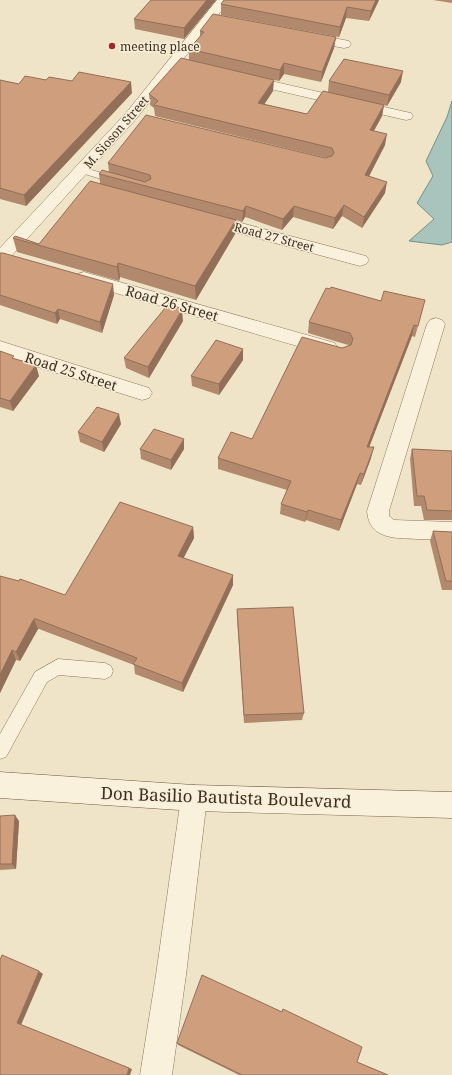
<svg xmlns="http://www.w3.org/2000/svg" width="452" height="1075" font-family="'Noto Serif',serif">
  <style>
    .water { fill: #a9c4bc; stroke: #6f938a }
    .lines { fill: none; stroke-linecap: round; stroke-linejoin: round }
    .service-casing { stroke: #8d765c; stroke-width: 1 }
    .minor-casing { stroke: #8d765c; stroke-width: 1 }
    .secondary-casing { stroke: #6f573f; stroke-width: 1 }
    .service { fill: #faf1dc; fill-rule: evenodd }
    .minor { fill: #faf1dc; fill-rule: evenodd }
    .secondary { fill: #faf1dc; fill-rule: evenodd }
    .wall { fill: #b2896c }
    .shaded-wall { fill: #916f58 }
    .building { fill: #cf9f7d; stroke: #916f58 }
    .poi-dot { fill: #9e2a2b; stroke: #f7eed8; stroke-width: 1.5 }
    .labels { text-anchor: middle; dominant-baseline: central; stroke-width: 3; stroke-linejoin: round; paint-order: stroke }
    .far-poi-label { font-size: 12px; fill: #3d2e20; stroke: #f7eed8; text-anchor: start }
    .far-street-label { font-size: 12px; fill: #3d2e20; stroke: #f7eed8 }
    .street-label { font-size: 14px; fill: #3d2e20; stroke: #f7eed8 }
    .near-street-label { font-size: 17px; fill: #3d2e20; stroke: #f7eed8 }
  </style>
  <rect width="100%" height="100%" fill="#f0e4c8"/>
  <path class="water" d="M 452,101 L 452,242 L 442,245 L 409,241 L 434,219 L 417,203 L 433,176 L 426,161 L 447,117 Z"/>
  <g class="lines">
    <defs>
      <path id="service" d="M 82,167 L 122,179 L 123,181 L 118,184 L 78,172 L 77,170 L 78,168 Z
        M 58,659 L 105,663 L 111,666 L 113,671 L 111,676 L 105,679 L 59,675 L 47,682 L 6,757 L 0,759 L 0,734 L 35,672 Z"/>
      <path id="minor" d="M 217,0 L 230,0 L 136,119 L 6,262 L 0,264 L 0,248 L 126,113 Z
        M 305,33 L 344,40 L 349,41 L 351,44 L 349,47 L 344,48 L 300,40 L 298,37 L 300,34 Z
        M 245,75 L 406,112 L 411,113 L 413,116 L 411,119 L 406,120 L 240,82 L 238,79 L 240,76 Z
        M 207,214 L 366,256 L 369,260 L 366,264 L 360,266 L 201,223 L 199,219 L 201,215 Z
        M 84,272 L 335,343 L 337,348 L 335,353 L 328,355 L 78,282 L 75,278 L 78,274 Z
        M 436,318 L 442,320 L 445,324 L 389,511 L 389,516 L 394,520 L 452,522 L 452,540 C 441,540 429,539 418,539 C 396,538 369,540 367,511 L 427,324 L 430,320 Z
        M 0,341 L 149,388 L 152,393 L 149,398 L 142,400 L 0,355 Z
        M 194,785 L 203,789 L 207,798 L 186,975 L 172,1075 L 140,1075 L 156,975 L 181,798 L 185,789 Z"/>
      <path id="secondary" d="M 0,772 L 194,785 L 452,792 L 452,818 L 194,811 L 0,798 Z"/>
    </defs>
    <use href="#service" class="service-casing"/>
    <use href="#minor" class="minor-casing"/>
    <use href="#secondary" class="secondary-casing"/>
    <use href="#service" class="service"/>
    <use href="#minor" class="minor"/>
    <use href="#secondary" class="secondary"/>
  </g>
  <path class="wall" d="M 151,0 L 216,0 L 184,39 L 135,29 L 134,19 Z
    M 224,0 L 379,0 L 369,21 L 346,18 L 339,37 L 221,15 L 221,4 Z
    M 433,0 L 452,0 L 452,3 Z
    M 200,31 L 336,37 L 334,48 L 321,82 L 284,74 L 279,81 L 189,60 L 189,49 L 200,37 Z
    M 0,80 L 19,84 L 46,80 L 132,93 L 26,206 L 0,199 Z
    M 329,81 L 401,82 L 387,106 L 384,105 L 382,116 L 374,131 L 385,145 L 369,176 L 385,193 L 362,228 L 342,216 L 333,229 L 293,217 L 282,230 L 245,217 L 242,222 L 236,220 L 235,234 L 196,300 L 120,277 L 119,281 L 17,252 L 13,238 L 39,244 L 100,183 L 99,174 L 109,172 L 108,163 L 325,158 L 327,158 L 155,116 L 154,108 L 150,105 L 149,94 L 273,91 L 264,104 L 307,114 L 328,92 Z
    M 0,253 L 114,295 L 102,333 L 60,319 L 57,324 L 0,305 Z
    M 425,300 L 415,337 L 412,336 L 369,447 L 371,458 L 361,485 L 357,484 L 339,531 L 306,520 L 305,522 L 280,514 L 281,504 L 287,490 L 218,469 L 218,458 L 252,439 L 342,348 L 349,346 L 348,345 L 308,333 L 309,322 L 381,301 Z
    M 183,321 L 149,378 L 126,368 L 124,358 Z
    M 243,349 L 243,360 L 219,395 L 192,386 L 191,376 Z
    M 0,351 L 15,359 L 39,376 L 13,411 L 0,407 Z
    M 121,424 L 104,452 L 80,442 L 78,432 Z
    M 140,449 L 184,449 L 171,470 L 141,459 Z
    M 412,449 L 452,451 L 452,520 L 424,520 L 421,506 L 414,506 L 410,459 Z
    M 193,527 L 194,538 L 183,558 L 233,585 L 183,692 L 135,674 L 134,665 L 39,629 L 38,629 L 20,661 L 16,660 L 0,693 L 0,576 L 65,595 Z
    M 433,531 L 452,532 L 452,590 L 442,590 L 430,541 Z
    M 237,609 L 304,713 L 302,720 L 244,723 L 237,617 Z
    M 0,816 L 19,821 L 16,869 L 0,870 Z
    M 283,1009 L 357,1062 L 388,1075 L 239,1075 L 178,1045 L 177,1043 L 281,1012 Z"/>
  <path class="shaded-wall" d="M 207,0 L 216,0 L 184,39 L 184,28 Z
    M 376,0 L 379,0 L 369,21 L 371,11 Z
    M 347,7 L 346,18 L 339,37 L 340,27 Z
    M 336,37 L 334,48 L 321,82 L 322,72 Z
    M 284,63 L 284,74 L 279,81 L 280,70 Z
    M 403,71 L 401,82 L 387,106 L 389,95 Z
    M 274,80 L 273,91 L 258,114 L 258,103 Z
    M 131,82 L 132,93 L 26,206 L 24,195 Z
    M 384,105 L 382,116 L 368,141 L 370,130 Z
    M 387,134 L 385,145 L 364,186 L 365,175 Z
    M 387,182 L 385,193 L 362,228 L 364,217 Z
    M 344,205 L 342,216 L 333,229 L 335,218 Z
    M 246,206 L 245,217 L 242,222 L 243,211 Z
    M 294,206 L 293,217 L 282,230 L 283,219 Z
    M 236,220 L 235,234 L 196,300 L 195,286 Z
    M 118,263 L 120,277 L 119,281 L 117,267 Z
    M 113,284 L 114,295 L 102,333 L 100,322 Z
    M 58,309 L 60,319 L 57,324 L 55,313 Z
    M 182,310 L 183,321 L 149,378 L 148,367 Z
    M 414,325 L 412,336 L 365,458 L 367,447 Z
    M 243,349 L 243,360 L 219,395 L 219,384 Z
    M 36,365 L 39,376 L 13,411 L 10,401 Z
    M 119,414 L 121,424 L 104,452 L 102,442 Z
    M 184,439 L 184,449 L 171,470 L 171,460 Z
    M 374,447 L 371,458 L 361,485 L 364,474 Z
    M 360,473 L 357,484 L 339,531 L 341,520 Z
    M 308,510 L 306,520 L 305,522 L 307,512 Z
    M 193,527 L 194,538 L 179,567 L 178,556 Z
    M 233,575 L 233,585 L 183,692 L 182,683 Z
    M 34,619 L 38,629 L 20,661 L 16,652 Z
    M 12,650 L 16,660 L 0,693 L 0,675 Z
    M 15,815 L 19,821 L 16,869 L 12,864 Z
    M 39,971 L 43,974 L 21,1025 L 17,1023 Z
    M 129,1068 L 132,1069 L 130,1075 L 127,1075 Z"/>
  <path class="building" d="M 151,0 L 207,0 L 184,28 L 134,19 Z
    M 224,0 L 376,0 L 371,11 L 347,7 L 340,27 L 221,4 Z
    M 213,14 L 336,37 L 322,72 L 284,63 L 280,70 L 189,49 L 204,32 L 200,31 Z
    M 181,58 L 274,80 L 258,103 L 307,114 L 323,91 L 384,105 L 370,130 L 387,134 L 365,175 L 387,182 L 364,217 L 344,205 L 335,218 L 294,206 L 283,219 L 246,206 L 243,211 L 99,174 L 102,170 L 145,182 L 151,179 L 150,175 L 108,163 L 146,115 L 325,158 L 332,156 L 334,153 L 332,148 L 154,105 L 158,101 L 149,94 Z
    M 344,59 L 403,71 L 389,95 L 329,81 Z
    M 79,72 L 131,82 L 24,195 L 0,188 L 0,80 L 19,84 L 25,76 L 46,80 L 49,77 L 72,81 Z
    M 90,181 L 236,220 L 195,286 L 118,263 L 117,267 L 13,238 L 15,236 L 39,244 Z
    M 0,253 L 3,253 L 113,284 L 100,322 L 58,309 L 55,313 L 0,295 Z
    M 331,287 L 381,301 L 384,291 L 425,300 L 418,326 L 414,325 L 367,447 L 374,447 L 364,474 L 360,473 L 341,520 L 308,510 L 307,512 L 281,504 L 291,481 L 218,458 L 231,432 L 252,439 L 302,337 L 342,348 L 351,345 L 353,339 L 350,333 L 309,322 L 326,288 L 330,289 Z
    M 170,302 L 182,310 L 148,367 L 124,358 Z
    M 216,340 L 243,349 L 219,384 L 191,376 Z
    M 0,351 L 14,356 L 12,358 L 36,365 L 10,401 L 0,398 Z
    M 97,407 L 119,414 L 102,442 L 78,432 Z
    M 154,429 L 184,439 L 171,460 L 140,449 Z
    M 412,449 L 452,451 L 452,511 L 427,510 L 424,496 L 417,496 Z
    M 120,502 L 193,527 L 178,556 L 233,575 L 182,683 L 133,664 L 137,658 L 36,619 L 34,619 L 16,652 L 12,650 L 0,675 L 0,576 L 19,581 L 20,579 L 65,595 Z
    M 433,531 L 452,532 L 452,581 L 446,581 Z
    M 293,607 L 304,713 L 244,715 L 237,609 Z
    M 15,815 L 12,864 L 0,864 L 0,816 Z
    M 2,955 L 39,971 L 17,1023 L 129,1068 L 127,1075 L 0,1075 L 0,960 Z
    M 202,975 L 282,1012 L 283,1009 L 362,1047 L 357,1062 L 388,1075 L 242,1075 L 177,1043 Z"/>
  <circle class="poi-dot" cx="112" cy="46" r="4"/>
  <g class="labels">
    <g class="far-poi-label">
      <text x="120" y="46">meeting place</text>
    </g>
    <g class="far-street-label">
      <text transform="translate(116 132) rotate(-49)">M. Sioson Street</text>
      <text transform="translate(274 237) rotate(15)">Road 27 Street</text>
    </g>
    <g class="street-label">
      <text transform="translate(172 303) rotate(16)">Road 26 Street</text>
      <text transform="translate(71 371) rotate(18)">Road 25 Street</text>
    </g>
    <g class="near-street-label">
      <text transform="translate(226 797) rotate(2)">Don Basilio Bautista Boulevard</text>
    </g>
  </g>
</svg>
